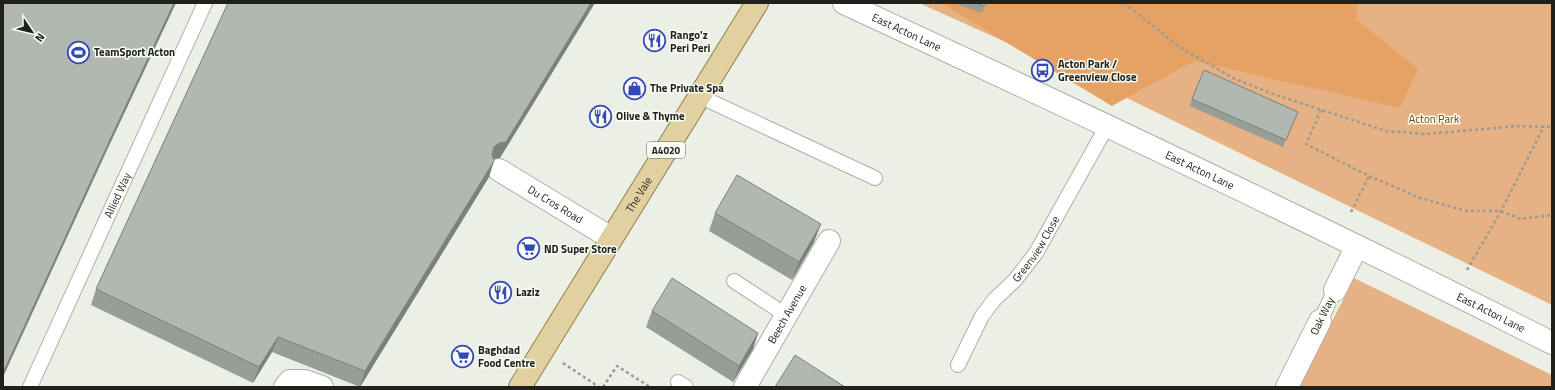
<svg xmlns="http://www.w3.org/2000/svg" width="1555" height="390" font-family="'Titillium Web',sans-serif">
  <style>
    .green { fill: #e7b283 }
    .forest { fill: #e6a264 }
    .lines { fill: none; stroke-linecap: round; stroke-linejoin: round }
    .service-casing { stroke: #adb0a6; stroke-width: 16 }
    .minor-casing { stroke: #adb0a6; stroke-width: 24 }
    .tertiary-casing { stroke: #adb0a6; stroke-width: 24 }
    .primary-casing { stroke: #918049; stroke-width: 24 }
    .path { stroke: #999b94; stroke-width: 2.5; stroke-dasharray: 3 3; stroke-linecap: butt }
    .service { stroke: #fff; stroke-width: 14 }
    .minor { stroke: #fff; stroke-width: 22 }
    .tertiary { stroke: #fff; stroke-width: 22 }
    .primary { stroke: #e2d1a0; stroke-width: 22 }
    .wall { fill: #979e98 }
    .shaded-wall { fill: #7b817c }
    .building { fill: #b0b8b1; stroke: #7b817c }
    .labels { text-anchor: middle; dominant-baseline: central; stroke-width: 3; stroke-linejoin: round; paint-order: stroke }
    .shield { fill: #f9fcf2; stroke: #61635d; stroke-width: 1 }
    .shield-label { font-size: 10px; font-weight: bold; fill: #20211d }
    .street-label { font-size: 11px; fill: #20211d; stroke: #f9fcf2 }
    .poi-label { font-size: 11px; font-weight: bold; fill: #20211d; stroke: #f9fcf2; text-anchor: start }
    .park-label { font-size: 11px; fill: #6f4314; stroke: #f9fcf2 }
  </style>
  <rect width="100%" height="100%" fill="#ecefe5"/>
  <path class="green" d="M 919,3 L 1552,3 L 1552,305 L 1098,84 Z
    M 1354,278 L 1552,375 L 1552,387 L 1299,387 Z"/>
  <path class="forest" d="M 941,3 L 1358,3 L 1356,19 L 1418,69 L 1400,108 L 1194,61 L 1112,106 Z"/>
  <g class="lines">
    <defs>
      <g id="service">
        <path d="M 699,96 L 875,178"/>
        <path d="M 734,281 L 786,315"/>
        <path d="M 1320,321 L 1335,290"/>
        <path id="s1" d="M 958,365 L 982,316 L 994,300 L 1015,280 L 1036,253 L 1107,126"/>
        <path d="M 678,382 L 686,387"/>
        <path id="s2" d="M 30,387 L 205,3"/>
      </g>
      <g id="minor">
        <path id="s3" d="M 499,170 L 611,238"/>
        <path d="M 1335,290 L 1357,246"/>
        <path d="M 285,387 L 290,381 L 305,381 L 322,387"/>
        <path id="s4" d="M 745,387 L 829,241"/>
        <path d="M 1287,387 L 1320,321"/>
      </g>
      <g id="tertiary">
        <path id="s5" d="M 844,3 C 1082,113 1319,225 1552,343"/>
      </g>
      <g id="primary">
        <path id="s6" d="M 520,387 L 757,3"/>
      </g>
    </defs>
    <use href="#service" class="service-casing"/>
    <use href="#minor" class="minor-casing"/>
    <use href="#tertiary" class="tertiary-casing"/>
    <use href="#primary" class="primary-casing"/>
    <path class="path" d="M 1124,3 L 1181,48 L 1235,79 L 1273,94 L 1386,131 L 1425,134 L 1518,126 L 1552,127
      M 1321,110 L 1306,144 L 1369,176 L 1420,198 L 1466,211 L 1501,211 L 1521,219 L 1552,215
      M 1351,212 L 1369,176
      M 1467,270 L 1501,211 L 1544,126
      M 563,363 L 599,387
      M 603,387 L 617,366 L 650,387"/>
    <use href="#service" class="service"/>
    <use href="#minor" class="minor"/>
    <use href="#tertiary" class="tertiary"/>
    <use href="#primary" class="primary"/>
  </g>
  <path class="wall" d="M 228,3 L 500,158 L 494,159 L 489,177 L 360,387 L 272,352 L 253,383 L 91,305 L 96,289 Z
    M 953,3 L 986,3 L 982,13 Z
    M 1192,99 L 1298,112 L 1283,147 L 1190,106 Z
    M 715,213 L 814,242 L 792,280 L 709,231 Z
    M 652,311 L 758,333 L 753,349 L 733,382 L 646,327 Z"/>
  <path class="shaded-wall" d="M 174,3 L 176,3 L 108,148 L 3,377 L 3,373 L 113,133 Z
    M 591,3 L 595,3 L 500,158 L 493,159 L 489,163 L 494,147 Z
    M 494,161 L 489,177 L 360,387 L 365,371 Z
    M 821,224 L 814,242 L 792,280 L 799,262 Z
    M 758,333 L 753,349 L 733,382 L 739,366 Z
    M 278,337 L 272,352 L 253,383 L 259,367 Z"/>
  <path class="building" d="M 3,3 L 174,3 L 113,133 L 3,373 Z
    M 228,3 L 591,3 L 506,142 L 499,143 L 494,147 L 492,154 L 494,161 L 365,371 L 278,337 L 259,367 L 96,289 Z
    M 976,3 L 986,3 L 984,6 Z
    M 1204,70 L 1298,112 L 1286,140 L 1192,99 Z
    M 737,175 L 821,224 L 799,262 L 715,213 Z
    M 672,278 L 758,333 L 739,366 L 652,311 Z
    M 795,355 L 845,387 L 775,387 Z"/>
  <defs>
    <symbol id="restaurant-ring" viewBox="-11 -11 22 22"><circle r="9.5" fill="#f9fcf2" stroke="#3349bb" stroke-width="1.5"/><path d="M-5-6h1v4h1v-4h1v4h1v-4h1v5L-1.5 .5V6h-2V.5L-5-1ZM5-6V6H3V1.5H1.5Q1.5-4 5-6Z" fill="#3349bb"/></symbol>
    <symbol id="stadium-ring" viewBox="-11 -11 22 22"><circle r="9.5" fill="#f9fcf2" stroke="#3349bb" stroke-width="1.5"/><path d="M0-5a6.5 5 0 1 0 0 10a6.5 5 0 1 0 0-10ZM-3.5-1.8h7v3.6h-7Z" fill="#3349bb"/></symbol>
    <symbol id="bus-ring" viewBox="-11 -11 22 22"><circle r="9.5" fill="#f9fcf2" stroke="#3349bb" stroke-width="1.5"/><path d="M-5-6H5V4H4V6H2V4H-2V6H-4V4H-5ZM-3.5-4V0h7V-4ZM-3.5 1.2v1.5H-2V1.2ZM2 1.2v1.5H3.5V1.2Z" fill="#3349bb"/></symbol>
    <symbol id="shop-ring" viewBox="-11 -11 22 22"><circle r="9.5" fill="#f9fcf2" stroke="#3349bb" stroke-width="1.5"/><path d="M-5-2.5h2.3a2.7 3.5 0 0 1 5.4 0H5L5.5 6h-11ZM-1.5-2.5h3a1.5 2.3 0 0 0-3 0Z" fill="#3349bb"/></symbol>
    <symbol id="supermarket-ring" viewBox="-11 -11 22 22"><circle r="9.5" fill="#f9fcf2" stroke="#3349bb" stroke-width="1.5"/><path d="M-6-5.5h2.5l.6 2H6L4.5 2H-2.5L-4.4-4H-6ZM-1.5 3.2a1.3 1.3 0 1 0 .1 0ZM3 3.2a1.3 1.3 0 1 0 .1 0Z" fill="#3349bb"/></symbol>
  </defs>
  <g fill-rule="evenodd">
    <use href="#restaurant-ring" x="642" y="28" width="25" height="25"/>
    <use href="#stadium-ring" x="66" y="40" width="25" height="25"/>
    <use href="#bus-ring" x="1030" y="58" width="25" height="25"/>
    <use href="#shop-ring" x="622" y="76" width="25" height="25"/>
    <use href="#restaurant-ring" x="588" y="104" width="25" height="25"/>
    <use href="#supermarket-ring" x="516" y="236" width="25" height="25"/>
    <use href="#restaurant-ring" x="488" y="280" width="25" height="25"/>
    <use href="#supermarket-ring" x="450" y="344" width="25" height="25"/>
  </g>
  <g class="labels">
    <rect class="shield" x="647" y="142" width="38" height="16" rx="3"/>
    <g class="shield-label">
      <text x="666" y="150">A4020</text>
    </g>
    <g class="street-label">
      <text stroke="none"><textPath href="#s5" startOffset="69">East Acton Lane</textPath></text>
      <text stroke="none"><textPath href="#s5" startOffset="393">East Acton Lane</textPath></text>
      <text stroke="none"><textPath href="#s2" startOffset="211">Allied Way</textPath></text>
      <text stroke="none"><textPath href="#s6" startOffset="226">The Vale</textPath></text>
      <text stroke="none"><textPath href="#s3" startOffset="66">Du Cros Road</textPath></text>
      <text stroke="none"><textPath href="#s1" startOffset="141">Greenview Close</textPath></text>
      <text stroke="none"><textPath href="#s5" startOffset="717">East Acton Lane</textPath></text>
      <text stroke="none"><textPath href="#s4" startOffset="84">Beech Avenue</textPath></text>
      <text transform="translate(1322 316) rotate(-64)">Oak Way</text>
    </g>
    <g class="poi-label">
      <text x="670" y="35">Rango'z<tspan x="670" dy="13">Peri Peri</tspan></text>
      <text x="94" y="52">TeamSport Acton</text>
      <text x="1058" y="64">Acton Park /<tspan x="1058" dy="13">Greenview Close</tspan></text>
      <text x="650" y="88">The Private Spa</text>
      <text x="616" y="116">Olive &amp; Thyme</text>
      <text x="544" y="249">ND Super Store</text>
      <text x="516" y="292">Laziz</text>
      <text x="478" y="350">Baghdad<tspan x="478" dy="13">Food Centre</tspan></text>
    </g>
    <g class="park-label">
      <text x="1434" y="119">Acton Park</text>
    </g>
  </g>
  <rect width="1555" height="390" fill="none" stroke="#20211d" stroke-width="8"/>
  <g transform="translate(32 32) rotate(125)" stroke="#f9fcf2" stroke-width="3" paint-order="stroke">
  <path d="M0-3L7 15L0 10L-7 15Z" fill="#20211d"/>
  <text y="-6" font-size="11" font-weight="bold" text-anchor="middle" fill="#20211d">N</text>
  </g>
</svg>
